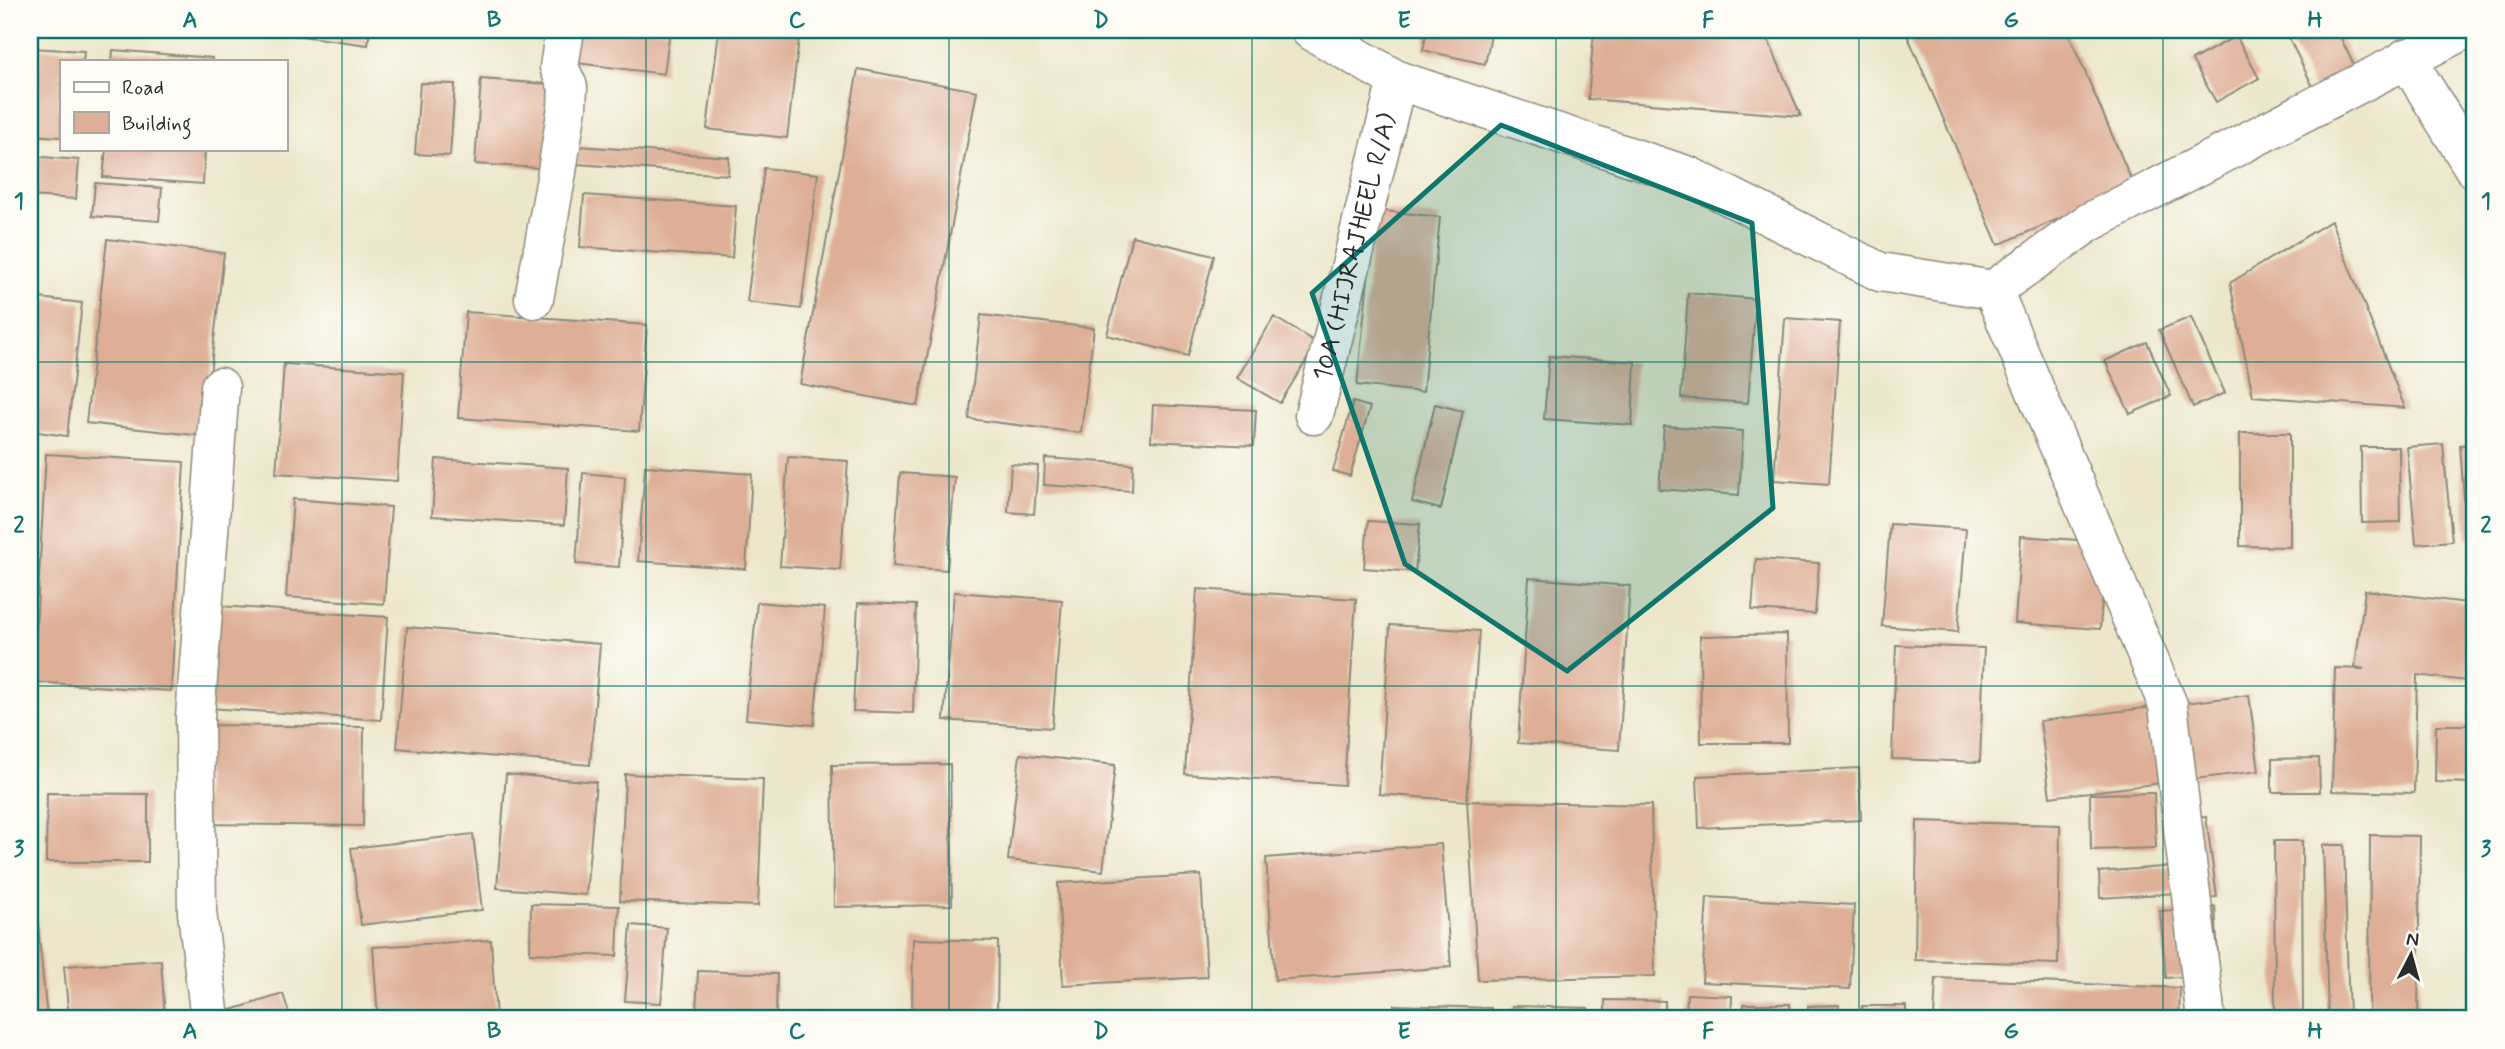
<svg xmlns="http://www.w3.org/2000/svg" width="2505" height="1049" font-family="Mynerve,sans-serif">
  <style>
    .building { fill: #deaf96 }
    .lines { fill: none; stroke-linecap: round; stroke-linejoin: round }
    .street-casing { stroke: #8c897b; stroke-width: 41 }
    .street { stroke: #fff; stroke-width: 38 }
    .marked { fill: #0f766e; fill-opacity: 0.2; stroke: #0f766e; stroke-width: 5; stroke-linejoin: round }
    .grid { fill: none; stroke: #0f766e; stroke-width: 2; stroke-opacity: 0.55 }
    .labels { text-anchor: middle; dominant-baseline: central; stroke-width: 5; stroke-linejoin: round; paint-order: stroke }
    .street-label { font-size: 26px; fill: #2b2b2b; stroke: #fdfcf7 }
    .neatline { fill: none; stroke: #0f766e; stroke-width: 2.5 }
    .grid-label { font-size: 23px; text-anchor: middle; font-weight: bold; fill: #0f766e }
  </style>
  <rect width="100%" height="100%" fill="#fdfcf7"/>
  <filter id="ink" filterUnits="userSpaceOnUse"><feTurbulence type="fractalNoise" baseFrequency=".0143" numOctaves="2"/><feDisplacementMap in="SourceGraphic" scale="14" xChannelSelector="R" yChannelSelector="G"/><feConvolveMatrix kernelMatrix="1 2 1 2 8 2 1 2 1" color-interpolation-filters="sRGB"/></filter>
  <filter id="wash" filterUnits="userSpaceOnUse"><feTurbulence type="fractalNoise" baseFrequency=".00686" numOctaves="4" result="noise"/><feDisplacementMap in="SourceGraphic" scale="28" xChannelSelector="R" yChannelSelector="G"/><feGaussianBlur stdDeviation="1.57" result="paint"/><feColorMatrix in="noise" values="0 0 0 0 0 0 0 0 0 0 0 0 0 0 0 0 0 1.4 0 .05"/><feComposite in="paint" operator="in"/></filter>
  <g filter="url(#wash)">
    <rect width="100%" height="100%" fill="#ece7cb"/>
    <g id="blocks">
      <path class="building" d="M 258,30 L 370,30 L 368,45 Z
        M 572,30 L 670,30 L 664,74 L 568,62 Z
        M 719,30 L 800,30 L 787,138 L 707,129 Z
        M 1427,30 L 1492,30 L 1485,64 L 1423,50 Z
        M 1594,30 L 1764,30 L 1801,116 L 1588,99 Z
        M 1905,30 L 2067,30 L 2134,186 L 1998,245 Z
        M 2285,30 L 2337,30 L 2358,74 L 2317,95 Z
        M 2236,36 L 2259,78 L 2216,102 L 2192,60 Z
        M 30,48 L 84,51 L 83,61 L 61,61 L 61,137 L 30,135 Z
        M 113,50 L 212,58 L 212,61 L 112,61 Z
        M 858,69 L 977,91 L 918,406 L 800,384 Z
        M 481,79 L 561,85 L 555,169 L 475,164 Z
        M 420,83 L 455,84 L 450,156 L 415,154 Z
        M 579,146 L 729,157 L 728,175 L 577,164 Z
        M 106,149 L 205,149 L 203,184 L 103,177 Z
        M 30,156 L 79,160 L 76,199 L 30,196 Z
        M 764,168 L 818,174 L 801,309 L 747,302 Z
        M 95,183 L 162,188 L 159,221 L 92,216 Z
        M 584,195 L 736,206 L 732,258 L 580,247 Z
        M 1375,210 L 1440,217 L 1423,392 L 1357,385 Z
        M 2331,221 L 2405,408 L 2253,396 L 2230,283 Z
        M 1132,236 L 1214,256 L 1188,356 L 1107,335 Z
        M 107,239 L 224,253 L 203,436 L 86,423 Z
        M 1688,293 L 1756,299 L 1748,403 L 1681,398 Z
        M 30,297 L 82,303 L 67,436 L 30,431 Z
        M 466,312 L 647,325 L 639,431 L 458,418 Z
        M 981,315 L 1094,328 L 1081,433 L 969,419 Z
        M 1274,317 L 1317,343 L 1280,403 L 1237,378 Z
        M 2191,317 L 2225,393 L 2193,407 L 2159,330 Z
        M 1785,318 L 1840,322 L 1829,484 L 1774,480 Z
        M 2147,342 L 2171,396 L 2130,414 L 2105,361 Z
        M 1549,356 L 1635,362 L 1632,425 L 1544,419 Z
        M 284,364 L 404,372 L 397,481 L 276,473 Z
        M 1353,402 L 1370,407 L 1350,476 L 1333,471 Z
        M 1435,404 L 1463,411 L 1441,509 L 1412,502 Z
        M 1153,405 L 1256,410 L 1254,446 L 1151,441 Z
        M 1664,426 L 1743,431 L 1739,495 L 1659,489 Z
        M 2240,433 L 2290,433 L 2290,547 L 2240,546 Z
        M 2443,444 L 2452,541 L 2416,544 L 2407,447 Z
        M 2475,444 L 2475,538 L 2467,539 L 2460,445 Z
        M 2361,447 L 2399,447 L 2400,522 L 2362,523 Z
        M 46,454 L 184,462 L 171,691 L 33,682 Z
        M 788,457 L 848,461 L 840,570 L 780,566 Z
        M 1045,458 L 1133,464 L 1132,491 L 1044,485 Z
        M 436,459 L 568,468 L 564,525 L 432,516 Z
        M 1011,464 L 1038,466 L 1034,514 L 1008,512 Z
        M 645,466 L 752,474 L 746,569 L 638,561 Z
        M 583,473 L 625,477 L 619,567 L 576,564 Z
        M 900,473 L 955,477 L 947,570 L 893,566 Z
        M 293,499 L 391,507 L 384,604 L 286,597 Z
        M 1368,521 L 1420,524 L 1415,572 L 1364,568 Z
        M 1890,524 L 1966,529 L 1958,632 L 1882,626 Z
        M 2021,536 L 2106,542 L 2100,629 L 2015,623 Z
        M 1756,559 L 1819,563 L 1815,614 L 1752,610 Z
        M 1529,578 L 1630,586 L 1619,750 L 1518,743 Z
        M 1197,589 L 1356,599 L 1344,785 L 1185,774 Z
        M 2365,590 L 2475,604 L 2467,681 L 2417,675 L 2414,793 L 2332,791 L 2335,668 L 2364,669 L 2355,667 Z
        M 954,592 L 1062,600 L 1052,728 L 944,720 Z
        M 757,602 L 825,608 L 814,725 L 746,719 Z
        M 858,603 L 916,605 L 913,713 L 853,711 Z
        M 203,605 L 388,617 L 381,720 L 195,707 Z
        M 1390,625 L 1479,631 L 1467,801 L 1379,794 Z
        M 407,627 L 600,644 L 590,765 L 397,748 Z
        M 1787,634 L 1788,743 L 1701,743 L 1700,636 Z
        M 1896,645 L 1984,648 L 1980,762 L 1892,759 Z
        M 2249,695 L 2259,771 L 2050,797 L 2040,721 Z
        M 206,725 L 364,727 L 363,826 L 204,824 Z
        M 2436,725 L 2475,725 L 2475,783 L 2435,782 Z
        M 1020,754 L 1115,765 L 1103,871 L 1008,860 Z
        M 2319,758 L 2320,792 L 2272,792 L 2272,759 Z
        M 950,764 L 952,905 L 834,907 L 832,765 Z
        M 1859,768 L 1861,820 L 1699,828 L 1697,776 Z
        M 506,774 L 596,782 L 586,895 L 497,888 Z
        M 625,774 L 763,779 L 758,906 L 620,901 Z
        M 47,793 L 148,794 L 148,862 L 46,862 Z
        M 2154,793 L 2156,848 L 2091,850 L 2090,794 Z
        M 1467,801 L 1651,805 L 1655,976 L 1478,980 Z
        M 2206,817 L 2217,897 L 2192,900 L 2182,819 Z
        M 1917,821 L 2060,825 L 2058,964 L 1915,960 Z
        M 473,834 L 482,910 L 361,925 L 351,848 Z
        M 2370,835 L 2420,836 L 2418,1019 L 2369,1019 Z
        M 2274,841 L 2302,841 L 2303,1019 L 2275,1019 Z
        M 1441,844 L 1451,967 L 1275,980 L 1266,858 Z
        M 2323,845 L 2344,845 L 2349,1019 L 2328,1019 Z
        M 2174,866 L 2176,893 L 2100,898 L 2099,872 Z
        M 1201,875 L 1207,977 L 1063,985 L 1058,883 Z
        M 1707,897 L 1854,905 L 1850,989 L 1702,982 Z
        M 531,904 L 619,906 L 617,956 L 530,953 Z
        M 2215,907 L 2219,974 L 2166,978 L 2160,911 Z
        M 37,916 L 47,1019 L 30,1019 L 30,917 Z
        M 631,925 L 667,928 L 661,1003 L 625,1001 Z
        M 913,939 L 998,941 L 997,1019 L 912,1017 Z
        M 491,940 L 496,1019 L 378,1019 L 373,947 Z
        M 161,960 L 165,1019 L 69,1019 L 64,966 Z
        M 698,971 L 777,974 L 776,1017 L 696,1014 Z
        M 1936,978 L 2180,988 L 2179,1019 L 1934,1019 Z
        M 283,994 L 291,1019 L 227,1019 L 225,1012 Z
        M 1687,994 L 1732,996 L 1731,1019 L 1686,1019 Z
        M 1605,1000 L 1665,1001 L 1665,1019 L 1605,1019 Z
        M 1744,1004 L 1790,1004 L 1790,1019 L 1744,1019 Z
        M 1394,1005 L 1491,1008 L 1491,1019 L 1393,1019 Z
        M 1839,1005 L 1839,1019 L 1808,1019 L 1808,1006 Z
        M 1512,1006 L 1588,1008 L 1587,1019 L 1511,1019 Z
        M 1862,1006 L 1906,1006 L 1906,1019 L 1862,1019 Z"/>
    </g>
  </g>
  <g filter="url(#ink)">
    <use href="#blocks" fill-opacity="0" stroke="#8c897b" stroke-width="2"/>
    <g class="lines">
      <defs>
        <g id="street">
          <path d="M 1310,30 L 1397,80 L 1689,176 L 1880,272 L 1993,290 L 2088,223 L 2464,30"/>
          <path d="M 2406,58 L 2475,170"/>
          <path d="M 1993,290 L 2168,705 L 2206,1019"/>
          <path d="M 534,299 L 556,178 L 567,107 L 568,87 L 559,67 L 565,30"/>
          <path id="s1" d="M 1314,415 L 1397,80"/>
          <path d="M 210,1019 L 197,912 L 195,717 L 220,387"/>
        </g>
      </defs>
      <use href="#street" class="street-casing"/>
      <use href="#street" class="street"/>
    </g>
  </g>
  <path class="marked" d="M 1501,125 L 1752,223 L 1773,508 L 1567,671 L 1405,564 L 1312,293 Z"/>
  <path class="grid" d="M 342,30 L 342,1019M 646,30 L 646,1019M 949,30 L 949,1019M 1252,30 L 1252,1019M 1556,30 L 1556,1019M 1859,30 L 1859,1019M 2163,30 L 2163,1019M 30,362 L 2475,362M 30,686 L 2475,686"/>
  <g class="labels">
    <g class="street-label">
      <text stroke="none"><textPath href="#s1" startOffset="173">10A (HIJRAJHEEL R/A)</textPath></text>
    </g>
  </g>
  <rect width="2505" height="1049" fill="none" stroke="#fdfcf7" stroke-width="77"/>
  <rect x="60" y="60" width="228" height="91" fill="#fdfcf7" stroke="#a9a8a5" stroke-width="2"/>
  <rect x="74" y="82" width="35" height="10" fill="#ffffff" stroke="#a9a8a5" stroke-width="2"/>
  <text x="122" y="94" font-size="21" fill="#2b2b2b">Road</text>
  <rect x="74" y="112" width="35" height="21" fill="#deaf96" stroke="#a9a8a5" stroke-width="2"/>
  <text x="122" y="130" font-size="21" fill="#2b2b2b">Building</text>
  <g transform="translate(2411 955) rotate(6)" stroke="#fdfcf7" stroke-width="5" paint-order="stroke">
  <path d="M0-5L12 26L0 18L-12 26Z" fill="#2b2b2b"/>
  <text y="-10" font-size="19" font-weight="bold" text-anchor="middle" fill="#2b2b2b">N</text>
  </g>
  <rect x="38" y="38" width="2428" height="972" class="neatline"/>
  <g class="grid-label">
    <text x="190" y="27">A</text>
    <text x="494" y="27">B</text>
    <text x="797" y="27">C</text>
    <text x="1101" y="27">D</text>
    <text x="1404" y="27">E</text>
    <text x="1708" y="27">F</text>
    <text x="2011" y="27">G</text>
    <text x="2315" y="27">H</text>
    <text x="19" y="208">1</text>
    <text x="2486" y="208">1</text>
    <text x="19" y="532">2</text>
    <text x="2486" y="532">2</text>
    <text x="19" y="856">3</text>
    <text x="2486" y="856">3</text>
    <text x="190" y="1038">A</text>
    <text x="494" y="1038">B</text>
    <text x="797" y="1038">C</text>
    <text x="1101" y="1038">D</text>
    <text x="1404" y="1038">E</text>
    <text x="1708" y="1038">F</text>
    <text x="2011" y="1038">G</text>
    <text x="2315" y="1038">H</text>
  </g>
</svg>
